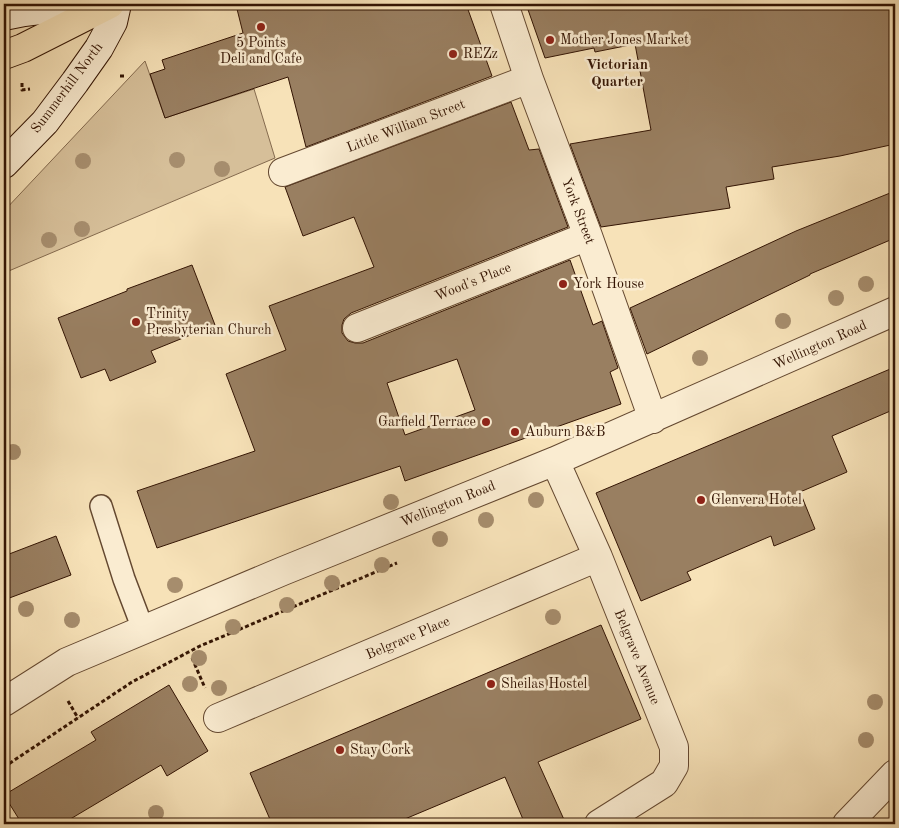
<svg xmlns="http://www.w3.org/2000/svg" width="899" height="828" font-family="'Old Standard TT',serif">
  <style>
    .green { fill: #d6bf99; stroke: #846a4e }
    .building { fill: #997f61; stroke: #331403; fill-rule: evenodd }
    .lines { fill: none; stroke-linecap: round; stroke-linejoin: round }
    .lane-casing { stroke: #644830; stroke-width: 24 }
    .street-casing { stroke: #644830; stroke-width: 30 }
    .secondary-casing { stroke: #331403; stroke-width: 30 }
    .highway-casing { stroke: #331403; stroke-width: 30 }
    .path { stroke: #331403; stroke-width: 3; stroke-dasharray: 4 2.5; stroke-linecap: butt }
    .lane { stroke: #faecd1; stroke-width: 21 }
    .street { stroke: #faecd1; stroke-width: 28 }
    .secondary { stroke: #faecd1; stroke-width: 28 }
    .highway { stroke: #f7e2b8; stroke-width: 28 }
    .tree { fill: #a68d6d }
    .poi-dot { fill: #8f2418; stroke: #faecd1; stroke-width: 2 }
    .labels { text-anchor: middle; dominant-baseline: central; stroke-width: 5; stroke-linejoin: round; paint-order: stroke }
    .poi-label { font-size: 14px; fill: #331403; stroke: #faecd1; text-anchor: start }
    .street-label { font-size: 14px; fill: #331403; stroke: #faecd1 }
    .neighbourhood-label { font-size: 15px; font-weight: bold; fill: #331403; stroke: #faecd1 }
  </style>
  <rect width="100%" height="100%" fill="#f7e2b8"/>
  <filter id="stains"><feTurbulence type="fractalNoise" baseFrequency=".004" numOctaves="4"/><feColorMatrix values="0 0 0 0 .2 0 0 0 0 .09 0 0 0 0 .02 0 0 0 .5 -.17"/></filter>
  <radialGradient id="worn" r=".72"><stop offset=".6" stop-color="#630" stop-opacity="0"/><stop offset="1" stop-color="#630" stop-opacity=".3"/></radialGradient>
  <path class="green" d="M 145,61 L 165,118 L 254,89 L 275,158 L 4,273 L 4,211 Z"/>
  <path class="building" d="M 259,4 L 466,4 L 492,76 L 306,147 L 288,77 L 165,118 L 150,74 L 165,69 L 162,60 L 243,33 L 237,9 Z
    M 526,4 L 895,4 L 895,144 L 840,156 L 772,167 L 774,179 L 726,187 L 730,208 L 601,227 L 570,144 L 651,130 L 635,44 L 595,52 L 594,48 L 545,58 Z
    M 511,102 L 529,150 L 539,149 L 568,227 L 351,313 L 344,319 L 342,325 L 342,333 L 348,341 L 355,343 L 363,343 L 570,260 L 593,325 L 602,321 L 618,368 L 610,372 L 621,404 L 405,481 L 400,466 L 157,548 L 137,491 L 255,451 L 226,374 L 286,350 L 269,306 L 374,267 L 354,217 L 303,236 L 285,187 ZM 457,359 L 475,410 L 405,435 L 387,383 Z
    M 895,191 L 895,238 L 810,274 L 810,275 L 647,354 L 630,308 L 796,231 Z
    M 192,265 L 215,325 L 151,351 L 156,362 L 110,381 L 105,369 L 81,378 L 58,318 L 127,291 L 127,289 Z
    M 895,367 L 895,409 L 832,436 L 847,472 L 800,492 L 815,529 L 774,546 L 771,536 L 687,572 L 691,580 L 641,601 L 596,493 Z
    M 56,536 L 71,575 L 4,600 L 4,556 Z
    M 601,625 L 641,719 L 538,762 L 566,824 L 525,824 L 505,777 L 393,824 L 272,824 L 250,773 Z
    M 169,685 L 208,751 L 167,776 L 161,765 L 62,824 L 22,824 L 4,795 L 96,740 L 91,732 Z"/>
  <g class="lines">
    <defs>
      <path id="lane" d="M 101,506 L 124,579 L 143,629"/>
      <path id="street" d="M 504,4 L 529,79 L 588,236 L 653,419
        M 283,172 L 529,79
        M 357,328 L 588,236
        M 555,461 L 598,557 L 674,747 L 674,766 L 664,783 L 599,824
        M 4,702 L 67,662 L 283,571 L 555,461 L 895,311
        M 218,718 L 598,557
        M 847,824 L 895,774"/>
      <path id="secondary" d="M 4,16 L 24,12 L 87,4
        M 4,164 L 45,122 L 75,82 L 99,48 L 113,22 L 117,4"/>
      <path id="highway" d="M 4,55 L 23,48 L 110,4"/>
    </defs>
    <use href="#lane" class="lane-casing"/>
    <use href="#street" class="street-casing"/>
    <use href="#secondary" class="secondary-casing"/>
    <use href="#highway" class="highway-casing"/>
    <path class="path" d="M 120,76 L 126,76
      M 22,83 L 22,90 L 30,89
      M 192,658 L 205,688
      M 68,701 L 78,718
      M 4,767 L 132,682 L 200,646 L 397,563"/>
    <use href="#lane" class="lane"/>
    <use href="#street" class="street"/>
    <use href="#secondary" class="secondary"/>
    <use href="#highway" class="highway"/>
  </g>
  <g class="tree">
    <circle cx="177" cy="160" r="8"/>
    <circle cx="83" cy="161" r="8"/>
    <circle cx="222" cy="169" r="8"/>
    <circle cx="82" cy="229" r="8"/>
    <circle cx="49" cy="240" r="8"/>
    <circle cx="866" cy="284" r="8"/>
    <circle cx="836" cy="298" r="8"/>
    <circle cx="783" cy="321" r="8"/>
    <circle cx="700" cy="358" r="8"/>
    <circle cx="13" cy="452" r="8"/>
    <circle cx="536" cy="500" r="8"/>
    <circle cx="391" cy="502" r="8"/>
    <circle cx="486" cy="520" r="8"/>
    <circle cx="440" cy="539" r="8"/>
    <circle cx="382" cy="565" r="8"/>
    <circle cx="332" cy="583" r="8"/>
    <circle cx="175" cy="585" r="8"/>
    <circle cx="287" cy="605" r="8"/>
    <circle cx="26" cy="609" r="8"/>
    <circle cx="553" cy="617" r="8"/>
    <circle cx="72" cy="620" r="8"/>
    <circle cx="233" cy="627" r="8"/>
    <circle cx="199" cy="658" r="8"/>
    <circle cx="190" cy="684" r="8"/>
    <circle cx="219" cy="688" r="8"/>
    <circle cx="875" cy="702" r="8"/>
    <circle cx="866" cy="740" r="8"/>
    <circle cx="156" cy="813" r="8"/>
  </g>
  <g class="poi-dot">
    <circle cx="261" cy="27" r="5"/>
    <circle cx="550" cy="40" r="5"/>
    <circle cx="453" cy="54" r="5"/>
    <circle cx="563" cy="284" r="5"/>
    <circle cx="136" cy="322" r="5"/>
    <circle cx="486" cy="422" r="5"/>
    <circle cx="515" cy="432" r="5"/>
    <circle cx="701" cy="500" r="5"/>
    <circle cx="491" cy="684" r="5"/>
    <circle cx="340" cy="750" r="5"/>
  </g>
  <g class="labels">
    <g class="poi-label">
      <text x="560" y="40">Mother Jones Market</text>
      <text x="261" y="43" text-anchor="middle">5 Points<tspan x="261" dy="16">Deli and Cafe</tspan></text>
      <text x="463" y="54">REZz</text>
      <text x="573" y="284">York House</text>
      <text x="146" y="314">Trinity<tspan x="146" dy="16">Presbyterian Church</tspan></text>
      <text x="476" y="422" text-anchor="end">Garfield Terrace</text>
      <text x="525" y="432">Auburn B&amp;B</text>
      <text x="711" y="500">Glenvera Hotel</text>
      <text x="501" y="684">Sheilas Hostel</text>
      <text x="350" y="750">Stay Cork</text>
    </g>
    <g class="street-label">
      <text transform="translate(67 88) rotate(-53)">Summerhill North</text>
      <text transform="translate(406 126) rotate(-21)">Little William Street</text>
      <text transform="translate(578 211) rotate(69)">York Street</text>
      <text transform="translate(473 282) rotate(-22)">Wood's Place</text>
      <text transform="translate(820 345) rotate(-24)">Wellington Road</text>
      <text transform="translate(448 504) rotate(-22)">Wellington Road</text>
      <text transform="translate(408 638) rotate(-23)">Belgrave Place</text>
      <text transform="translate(637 657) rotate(68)">Belgrave Avenue</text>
    </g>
    <g class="neighbourhood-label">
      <text x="617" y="65">Victorian<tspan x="617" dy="17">Quarter</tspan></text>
    </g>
  </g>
  <rect width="899" height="828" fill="none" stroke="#f7e2b8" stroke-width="20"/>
  <rect x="5" y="5" width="889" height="818" fill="none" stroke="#331403" stroke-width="2.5"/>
  <rect x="10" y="10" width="879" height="808" fill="none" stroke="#331403"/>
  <rect width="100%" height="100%" filter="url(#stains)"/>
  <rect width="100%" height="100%" fill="url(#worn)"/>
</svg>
